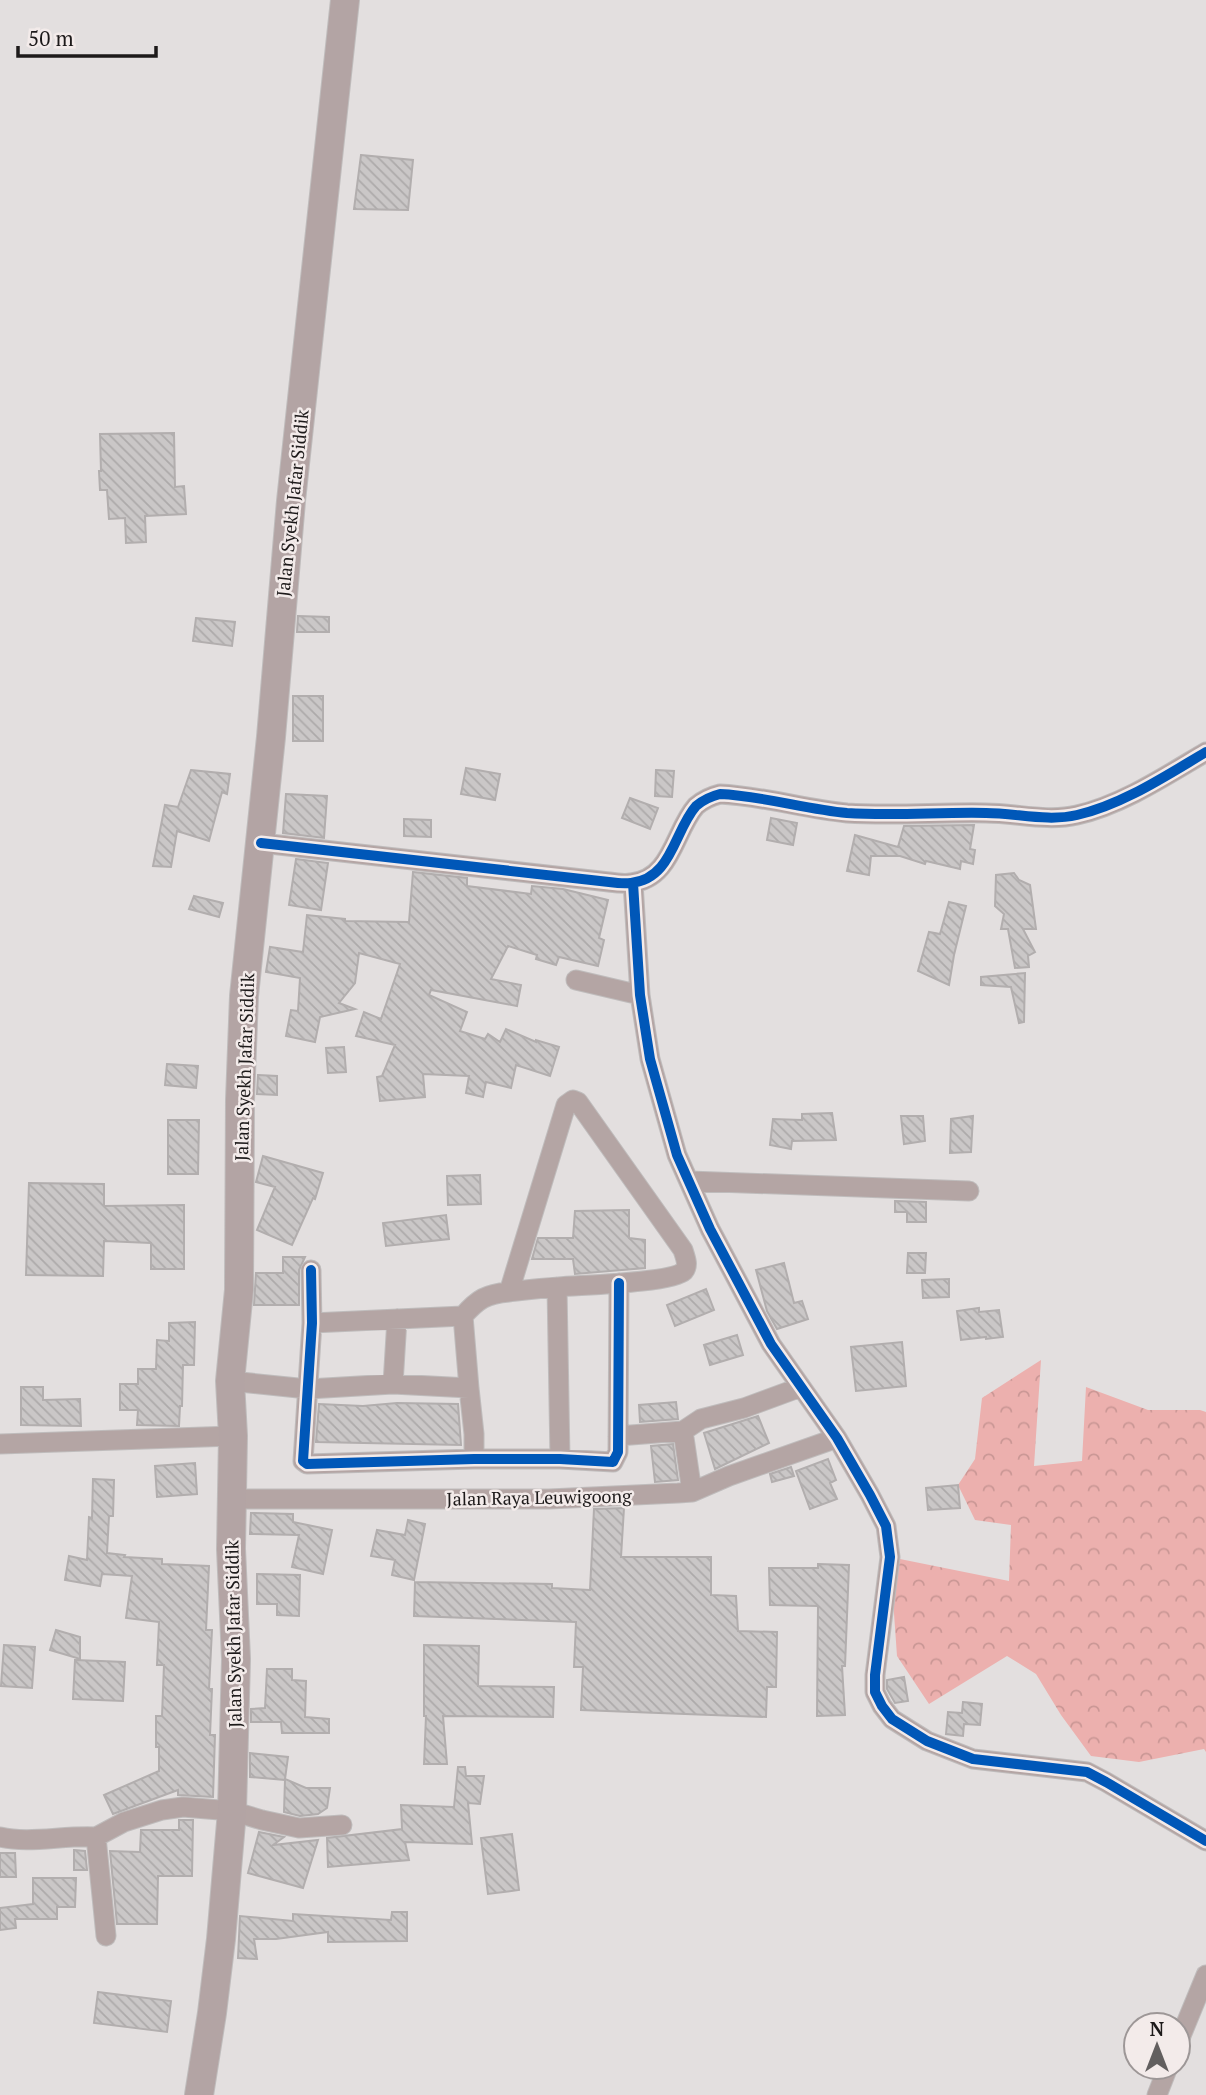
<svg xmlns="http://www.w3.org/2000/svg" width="1206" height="2095" font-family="'PT Serif',serif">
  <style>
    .forest { fill: url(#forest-crowns) }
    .building { fill: url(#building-back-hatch); stroke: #b2aeae; stroke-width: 2 }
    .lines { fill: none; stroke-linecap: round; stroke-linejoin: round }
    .street-casing { stroke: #bfbcbc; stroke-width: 21 }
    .secondary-casing { stroke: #bfbcbc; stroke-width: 30 }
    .street { stroke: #b4a5a4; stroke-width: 19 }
    .secondary { stroke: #b3a4a4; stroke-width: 28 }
    .cycleway-casing { stroke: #f3ebea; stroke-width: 15 }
    .cycleway { stroke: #0057b8; stroke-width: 10 }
    .labels { text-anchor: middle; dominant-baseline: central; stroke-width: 5; stroke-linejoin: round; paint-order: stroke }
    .street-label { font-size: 18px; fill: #1d1a1a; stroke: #f3ebea }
  </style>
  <defs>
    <pattern id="forest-crowns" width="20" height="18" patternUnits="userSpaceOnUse" patternTransform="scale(1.75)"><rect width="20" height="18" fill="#ecb0ae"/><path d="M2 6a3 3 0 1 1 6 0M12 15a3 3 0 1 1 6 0" fill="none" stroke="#ca9795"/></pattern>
    <pattern id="building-back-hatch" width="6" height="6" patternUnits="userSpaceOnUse" patternTransform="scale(1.75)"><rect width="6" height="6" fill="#cac7c7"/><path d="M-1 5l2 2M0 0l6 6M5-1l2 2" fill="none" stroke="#adaaaa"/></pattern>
  </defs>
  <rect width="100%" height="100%" fill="#e3dfdf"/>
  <path class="forest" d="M 1041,1360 L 1034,1466 L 1082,1461 L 1086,1387 L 1148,1410 L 1200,1410 L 1206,1412 L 1206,1752 L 1204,1749 L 1139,1762 L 1091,1756 L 1061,1715 L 1036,1674 L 1007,1656 L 929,1704 L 897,1656 L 890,1557 L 1009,1581 L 1011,1525 L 975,1520 L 958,1485 L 975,1459 L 982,1398 Z"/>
  <path class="building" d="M 361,155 L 413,160 L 408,210 L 354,209 Z
    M 174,433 L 175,487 L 184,486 L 186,514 L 145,516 L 146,542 L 126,543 L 125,518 L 109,519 L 107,490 L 100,490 L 99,471 L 101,471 L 100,434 Z
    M 298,616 L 329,617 L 329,632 L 297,632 Z
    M 196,618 L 235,622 L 232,646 L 193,641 Z
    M 293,696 L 323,696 L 323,741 L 293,741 Z
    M 466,768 L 500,774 L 495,800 L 461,794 Z
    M 191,770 L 230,774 L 227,794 L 222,792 L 209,841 L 177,831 L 171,867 L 153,866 L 165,805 L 178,807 Z
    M 656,770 L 674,771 L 672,797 L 655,796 Z
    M 286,794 L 327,796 L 324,838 L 283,833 Z
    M 630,798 L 658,808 L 650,829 L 622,818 Z
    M 771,818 L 797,823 L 793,845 L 767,840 Z
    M 404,819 L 431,820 L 431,837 L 404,836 Z
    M 974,825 L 970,849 L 975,850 L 973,864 L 961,861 L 960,869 L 926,861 L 925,864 L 900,856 L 871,856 L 869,875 L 847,871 L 855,835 L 898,847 L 904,826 Z
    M 296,859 L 328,863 L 321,910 L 289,905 Z
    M 413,872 L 467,878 L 467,886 L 531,894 L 532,886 L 563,889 L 608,900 L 599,938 L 604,940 L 598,966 L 559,957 L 556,965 L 536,959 L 537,955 L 508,946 L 491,979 L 521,985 L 517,1006 L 431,990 L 429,995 L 467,1012 L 460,1031 L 485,1039 L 488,1034 L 500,1042 L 506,1029 L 536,1042 L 536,1040 L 559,1047 L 550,1076 L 516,1065 L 511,1088 L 486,1082 L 483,1097 L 466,1093 L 469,1076 L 423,1074 L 425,1097 L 380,1101 L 377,1077 L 382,1076 L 395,1045 L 356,1036 L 364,1012 L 381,1019 L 400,964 L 359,953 L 355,983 L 339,1003 L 355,1009 L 320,1017 L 315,1042 L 286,1036 L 291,1010 L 298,1011 L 300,978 L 266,972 L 270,947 L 303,952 L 307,915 L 345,919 L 345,921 L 409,922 Z
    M 1014,873 L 1019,880 L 1030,885 L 1036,929 L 1023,929 L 1035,952 L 1028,956 L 1029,967 L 1015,968 L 1008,929 L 1001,929 L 1004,914 L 995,906 L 996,875 Z
    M 194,896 L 223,903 L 219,917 L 189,909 Z
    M 949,902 L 966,906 L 954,955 L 949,985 L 918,971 L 929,932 L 940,934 Z
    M 1025,973 L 1024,1022 L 1019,1023 L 1011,987 L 981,985 L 981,977 Z
    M 344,1047 L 346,1072 L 328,1073 L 326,1048 Z
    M 167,1064 L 198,1066 L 196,1088 L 165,1085 Z
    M 258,1075 L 277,1076 L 277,1095 L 257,1094 Z
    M 832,1113 L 836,1140 L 792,1141 L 791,1149 L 770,1145 L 773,1119 L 802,1120 L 802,1114 Z
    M 901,1116 L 923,1116 L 925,1141 L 904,1144 Z
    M 973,1116 L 971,1152 L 950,1153 L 951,1119 Z
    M 168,1120 L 199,1120 L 198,1174 L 168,1174 Z
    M 263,1156 L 323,1173 L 315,1199 L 313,1198 L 292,1245 L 257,1230 L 275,1187 L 256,1182 Z
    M 480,1175 L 481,1204 L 448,1205 L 447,1176 Z
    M 29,1183 L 104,1184 L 104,1206 L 184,1205 L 184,1269 L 151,1269 L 151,1243 L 104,1241 L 103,1276 L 26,1275 Z
    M 895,1201 L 926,1202 L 926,1222 L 907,1222 L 907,1212 L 895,1212 Z
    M 629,1210 L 629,1238 L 645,1240 L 645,1268 L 575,1274 L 573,1259 L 532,1259 L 538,1238 L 573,1238 L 575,1211 Z
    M 446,1215 L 449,1239 L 386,1246 L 383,1223 Z
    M 908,1253 L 926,1253 L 925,1273 L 907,1273 Z
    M 283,1257 L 305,1257 L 299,1270 L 299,1305 L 254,1305 L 256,1273 L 283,1273 Z
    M 784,1263 L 794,1303 L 802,1301 L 808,1319 L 777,1329 L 767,1311 L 756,1270 Z
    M 949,1279 L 949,1297 L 923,1298 L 922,1280 Z
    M 706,1289 L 714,1310 L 675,1326 L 667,1305 Z
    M 979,1308 L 979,1312 L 999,1310 L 1003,1337 L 986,1339 L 986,1337 L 961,1340 L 957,1311 Z
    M 195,1322 L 194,1365 L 183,1365 L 182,1406 L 180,1406 L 179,1426 L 137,1425 L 138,1410 L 120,1410 L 120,1384 L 138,1384 L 138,1369 L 156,1369 L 157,1340 L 169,1341 L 169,1323 Z
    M 737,1335 L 743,1355 L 710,1365 L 704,1345 Z
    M 902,1342 L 906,1386 L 856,1391 L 851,1347 Z
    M 21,1387 L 43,1387 L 43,1400 L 80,1399 L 81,1426 L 21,1425 Z
    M 676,1402 L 678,1419 L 640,1422 L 639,1405 Z
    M 397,1403 L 458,1404 L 461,1445 L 316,1442 L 319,1404 L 363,1406 Z
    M 758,1416 L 769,1443 L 715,1469 L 704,1433 Z
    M 673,1444 L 678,1480 L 655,1482 L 651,1446 Z
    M 828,1459 L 836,1480 L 830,1483 L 837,1499 L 810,1509 L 796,1471 Z
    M 195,1463 L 197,1494 L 157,1497 L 155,1466 Z
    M 791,1467 L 794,1476 L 772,1482 L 770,1474 Z
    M 93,1479 L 114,1480 L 113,1516 L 109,1516 L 107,1553 L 125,1555 L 124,1557 L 162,1559 L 162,1564 L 209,1566 L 206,1630 L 212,1630 L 209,1689 L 212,1689 L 210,1735 L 215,1735 L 213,1797 L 178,1795 L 178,1790 L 113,1814 L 104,1795 L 159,1771 L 159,1747 L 156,1747 L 156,1716 L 162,1716 L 164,1665 L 157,1665 L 159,1622 L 126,1618 L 132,1576 L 102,1574 L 100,1586 L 65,1580 L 69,1556 L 87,1560 L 89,1517 L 92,1518 Z
    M 958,1485 L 960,1508 L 928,1510 L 926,1488 Z
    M 624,1508 L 621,1557 L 711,1557 L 711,1595 L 736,1596 L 738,1631 L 777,1632 L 776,1687 L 767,1687 L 766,1717 L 581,1710 L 583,1667 L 574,1667 L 576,1622 L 414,1616 L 415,1582 L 552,1584 L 552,1588 L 590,1590 L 594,1509 Z
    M 251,1513 L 293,1514 L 293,1522 L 332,1530 L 323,1574 L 292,1567 L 299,1535 L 250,1534 Z
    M 408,1520 L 425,1524 L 414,1580 L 392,1575 L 395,1560 L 371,1556 L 377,1530 L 405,1535 Z
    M 818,1564 L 849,1565 L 845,1666 L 842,1666 L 845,1715 L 817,1716 L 818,1606 L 770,1605 L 769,1568 L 818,1568 Z
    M 257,1574 L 300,1575 L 299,1616 L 277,1615 L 277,1604 L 257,1604 Z
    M 56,1630 L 80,1637 L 80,1659 L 50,1650 Z
    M 4,1645 L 35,1647 L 32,1688 L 1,1686 Z
    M 424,1645 L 479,1646 L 478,1686 L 554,1687 L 553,1717 L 443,1716 L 447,1764 L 424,1764 L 426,1716 L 424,1716 Z
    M 75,1660 L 125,1662 L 123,1701 L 73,1699 Z
    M 267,1669 L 292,1669 L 292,1680 L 306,1681 L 305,1717 L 329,1719 L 329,1733 L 282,1733 L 281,1722 L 251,1722 L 251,1709 L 265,1708 Z
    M 904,1677 L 908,1701 L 895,1703 L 887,1689 L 887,1680 Z
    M 963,1702 L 982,1704 L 980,1725 L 964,1724 L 963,1736 L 946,1734 L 948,1712 L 962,1713 Z
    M 250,1753 L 288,1757 L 285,1779 L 306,1788 L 330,1788 L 327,1808 L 318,1814 L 300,1816 L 284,1812 L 285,1780 L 250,1777 Z
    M 458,1767 L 465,1767 L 466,1776 L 484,1776 L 480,1804 L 468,1803 L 472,1844 L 405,1842 L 409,1860 L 328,1867 L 327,1838 L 402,1829 L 401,1805 L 454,1807 Z
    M 179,1820 L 193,1820 L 192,1876 L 158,1876 L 157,1924 L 117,1924 L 110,1851 L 140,1852 L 141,1830 L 179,1830 Z
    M 259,1832 L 284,1837 L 273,1845 L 318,1840 L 303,1888 L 248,1873 Z
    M 512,1834 L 519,1890 L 488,1894 L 481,1838 Z
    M 74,1850 L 85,1851 L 87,1870 L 74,1870 Z
    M 0,1853 L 15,1853 L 16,1877 L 0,1877 Z
    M 33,1878 L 76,1878 L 75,1907 L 57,1907 L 57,1919 L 15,1919 L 16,1928 L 0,1930 L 0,1908 L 33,1904 Z
    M 392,1912 L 407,1912 L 407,1941 L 328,1942 L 328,1932 L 276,1939 L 254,1939 L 257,1959 L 238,1958 L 240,1916 L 293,1921 L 293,1914 L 391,1920 Z
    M 98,1992 L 171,2001 L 167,2032 L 94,2023 Z"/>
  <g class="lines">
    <defs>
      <path id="street" d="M 261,843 L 609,882 C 616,883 624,884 631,883 C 672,879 674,831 696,806 C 703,800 712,796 720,794 C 763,796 805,809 847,813 C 893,816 940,812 986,813 C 1016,813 1047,822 1077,815 C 1122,805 1167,775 1206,752
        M 633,883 L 640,995 L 650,1059 L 677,1155 L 710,1229 L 771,1344 L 837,1438 L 870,1495 L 886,1526 L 890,1557 L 875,1675 L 875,1692 L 882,1706 L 892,1719 L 927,1741 L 973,1759 L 1087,1772 L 1106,1782 L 1206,1841
        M 576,980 L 640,995
        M 689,1181 L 969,1191
        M 311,1270 L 312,1323 L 303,1461 L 307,1464 L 474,1459 L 560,1459 L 613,1462 L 618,1452 L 619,1283
        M 557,1287 L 560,1459
        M 312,1323 L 463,1316
        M 230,1381 L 308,1389 L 393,1384 L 469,1388 L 463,1316 C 478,1299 486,1294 509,1292 C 526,1290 542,1288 559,1287 C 579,1285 672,1283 684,1271 C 689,1265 685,1257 683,1250 L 578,1102 L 573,1100 L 566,1105 L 509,1292
        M 393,1384 L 397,1319
        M 469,1388 L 474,1434 L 474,1459
        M 618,1436 L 683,1431
        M 0,1444 L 233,1436
        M 692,1492 L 683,1431 L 701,1419 L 744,1408 L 801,1387
        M 232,1499 L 549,1499 L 678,1493 L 692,1492 L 729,1476 L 837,1438
        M 0,1837 C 28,1844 65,1835 96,1837
        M 106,1936 L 96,1837 L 124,1822 L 162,1810 L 183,1807 L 232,1811 L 262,1820 L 299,1828 L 342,1825
        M 1178,2043 L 1206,1975
        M 1157,2095 L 1168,2067"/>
      <path id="secondary" d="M 199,2095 L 212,2013 L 221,1939 L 232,1811 L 236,1659 L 231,1549 L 233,1436 L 230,1381 L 239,1290 L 240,1100 L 244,996 L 271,737 L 291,501 L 345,0"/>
    </defs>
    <use href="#street" class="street-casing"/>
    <use href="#secondary" class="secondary-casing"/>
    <use href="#street" class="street"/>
    <use href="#secondary" class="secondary"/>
    <defs>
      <path id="cycleway" d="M 261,843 L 609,882 C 616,883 624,884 631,883 C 672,879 674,831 696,806 C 703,800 712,796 720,794 C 763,796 805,809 847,813 C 893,816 940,812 986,813 C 1016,813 1047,822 1077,815 C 1122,805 1167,775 1206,752
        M 633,883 L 640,995 L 650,1059 L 677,1155 L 710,1229 L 771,1344 L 837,1438 L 870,1495 L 886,1526 L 890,1557 L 875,1675 L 875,1692 L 882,1706 L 892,1719 L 927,1741 L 973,1759 L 1087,1772 L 1106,1782 L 1206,1841
        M 311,1270 L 312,1323 L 303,1461 L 307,1464 L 474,1459 L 560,1459 L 613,1462 L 618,1452 L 619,1283"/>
    </defs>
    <use href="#cycleway" class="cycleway-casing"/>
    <use href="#cycleway" class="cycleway"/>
  </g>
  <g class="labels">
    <g class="street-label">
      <text transform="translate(292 503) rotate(-84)">Jalan Syekh Jafar Siddik</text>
      <text transform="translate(244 1067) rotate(-88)">Jalan Syekh Jafar Siddik</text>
      <text transform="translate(539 1497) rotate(-1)">Jalan Raya Leuwigoong</text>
      <text transform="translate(233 1634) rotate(-91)">Jalan Syekh Jafar Siddik</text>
    </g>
  </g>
  <g transform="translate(1157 2046)"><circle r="33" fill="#f3ebea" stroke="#9d9797" stroke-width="2"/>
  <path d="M0-5L12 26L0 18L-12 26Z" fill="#625f5f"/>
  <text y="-10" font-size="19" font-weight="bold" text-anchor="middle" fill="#1d1a1a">N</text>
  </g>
  <path d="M18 46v10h138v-10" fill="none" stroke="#1d1a1a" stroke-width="3.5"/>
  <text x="28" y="46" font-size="21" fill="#1d1a1a" stroke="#f3ebea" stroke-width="5" paint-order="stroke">50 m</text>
</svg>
